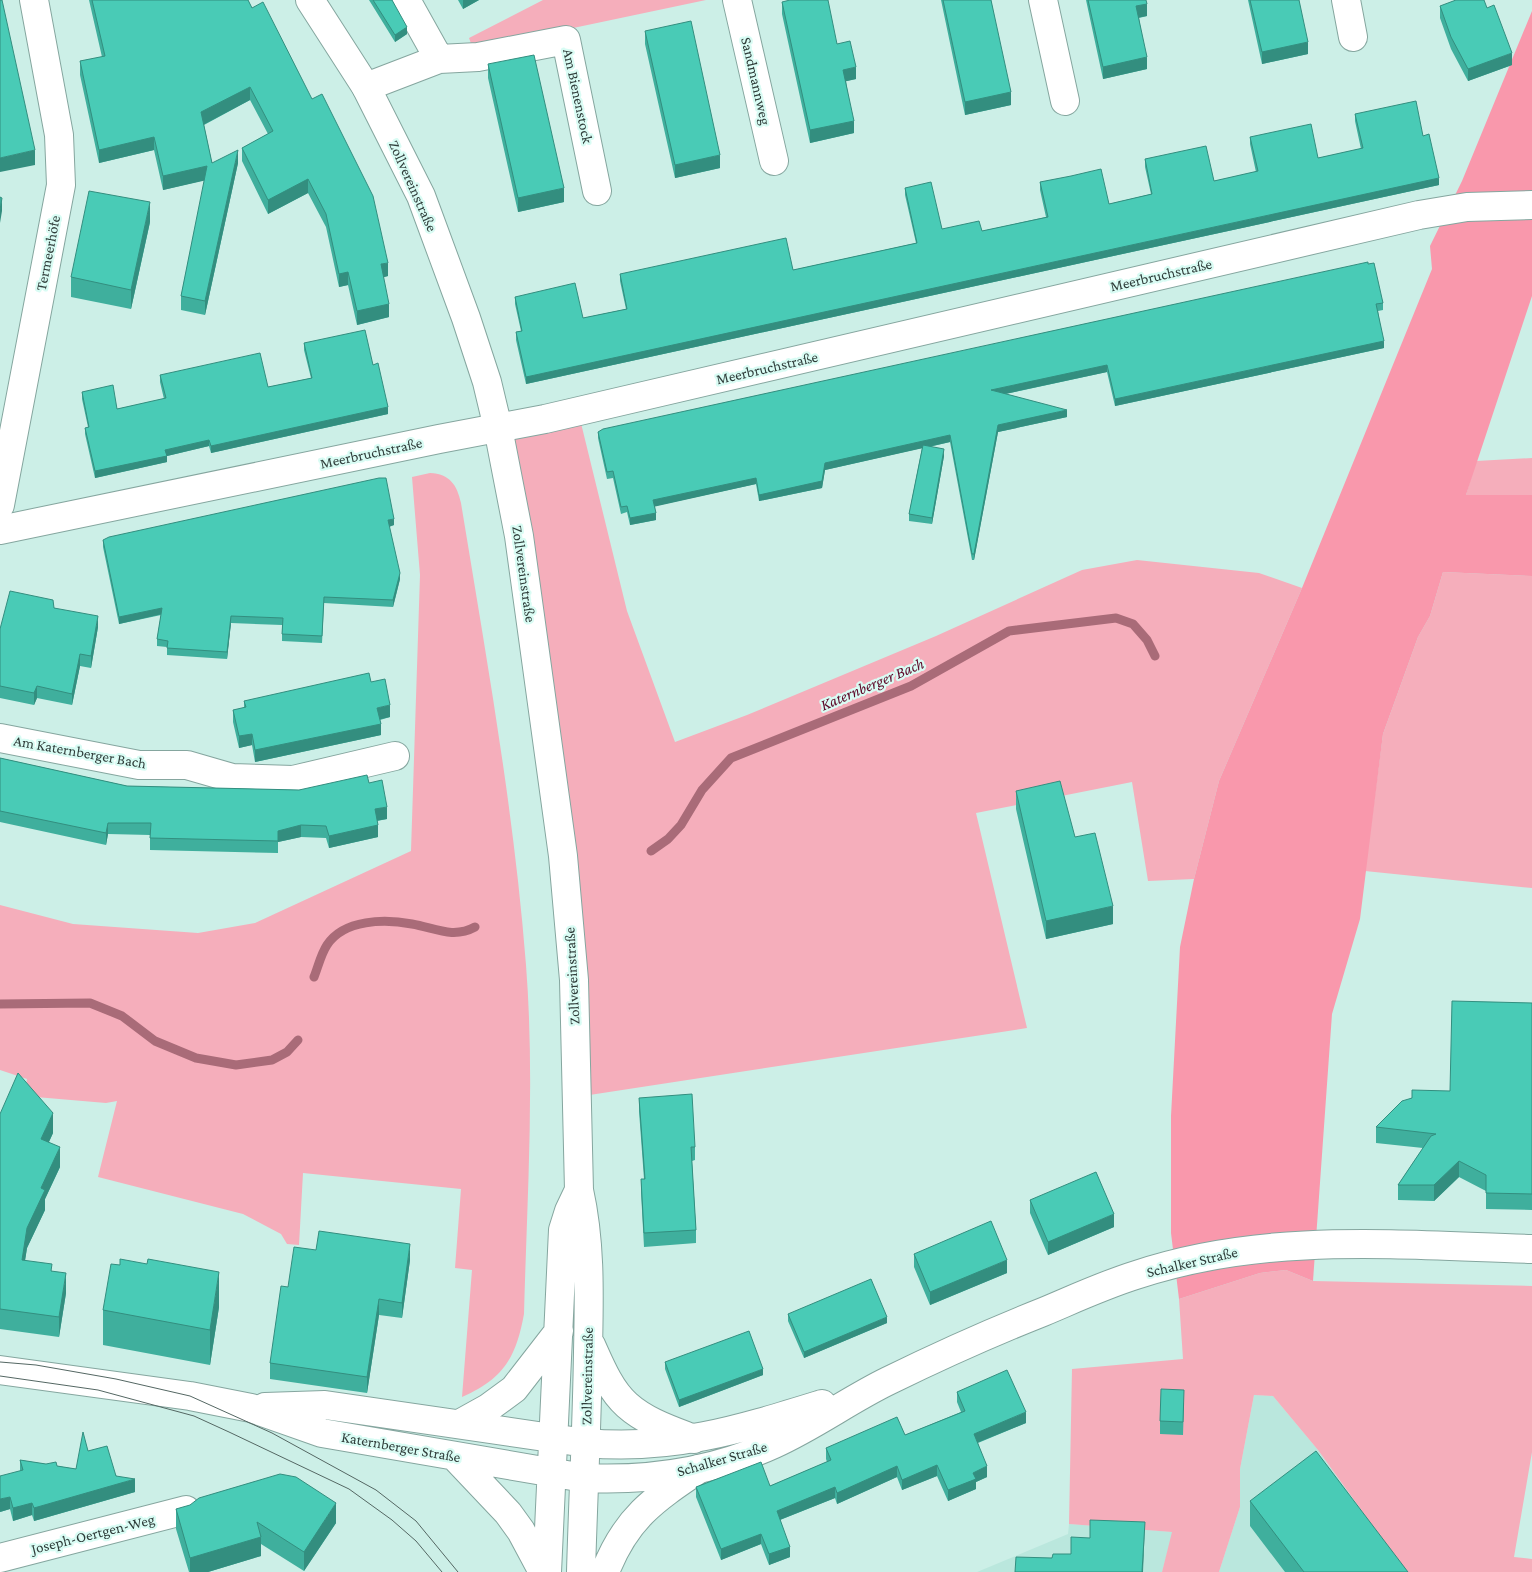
<svg xmlns="http://www.w3.org/2000/svg" width="1532" height="1572" font-family="'Crimson Pro',serif">
  <style>
    .built { fill: #bae7dd }
    .green { fill: #f5aebb }
    .forest { fill: #f998ac }
    .lines { fill: none; stroke-linecap: round; stroke-linejoin: round }
    .stream { stroke: #a96b78; stroke-width: 9 }
    .minor-casing { stroke: #85a69f; stroke-width: 30 }
    .tertiary-casing { stroke: #85a69f; stroke-width: 30 }
    .secondary-casing { stroke: #85a69f; stroke-width: 30 }
    .minor { stroke: #fff; stroke-width: 28 }
    .tertiary { stroke: #fff; stroke-width: 28 }
    .secondary { stroke: #fff; stroke-width: 28 }
    .tram { stroke: #546763; stroke-width: 1 }
    .wall { fill: #3faf9d }
    .shaded-wall { fill: #338e7f }
    .building { fill: #49cbb6; stroke: #338e7f }
    .labels { text-anchor: middle; dominant-baseline: central; stroke-width: 4.5; stroke-linejoin: round; paint-order: stroke }
    .street-label { font-size: 15px; fill: #2f3d3a; stroke: #d9fcf4 }
    .water-label { font-size: 16px; font-style: italic; fill: #5e0828; stroke: #d9fcf4 }
  </style>
  <rect width="100%" height="100%" fill="#ccefe7"/>
  <path class="built" d="M 1254,1395 L 1273,1396 L 1318,1450 L 1406,1572 L 1219,1572 L 1240,1507 L 1240,1469 Z
    M 1069,1524 L 1173,1532 L 1162,1572 L 977,1572 L 1068,1534 Z"/>
  <path class="green" d="M 543,0 L 706,0 L 473,49 L 469,38 Z
    M 579,415 L 627,611 L 675,742 L 747,715 L 936,636 L 1082,570 L 1137,560 L 1259,573 L 1302,588 L 1219,781 L 1194,879 L 1148,881 L 1132,782 L 976,813 L 1027,1028 L 583,1096 L 500,430 Z
    M 1532,458 L 1532,495 L 1466,495 L 1476,461 Z
    M 430,473 C 450,474 457,485 461,503 C 486,656 514,810 526,965 C 535,1081 527,1198 524,1314 C 516,1357 504,1379 462,1397 L 472,1270 L 455,1268 L 461,1189 L 303,1173 L 299,1245 L 287,1244 L 281,1234 L 243,1214 L 98,1177 L 117,1101 L 106,1103 L 24,1096 L 27,1079 L 0,1070 L 0,905 L 73,924 L 198,933 L 255,923 L 411,851 L 420,575 L 412,477 Z
    M 1443,572 L 1532,576 L 1532,888 L 1365,871 L 1383,734 L 1418,637 L 1430,616 Z
    M 1286,1270 L 1313,1281 L 1532,1286 L 1532,1452 L 1514,1557 L 1532,1559 L 1532,1572 L 1406,1572 L 1318,1450 L 1273,1396 L 1254,1395 L 1240,1469 L 1240,1507 L 1219,1572 L 1162,1572 L 1172,1532 L 1069,1524 L 1072,1369 L 1183,1359 L 1179,1299 L 1260,1273 Z"/>
  <path class="forest" d="M 1532,11 L 1532,296 L 1466,495 L 1532,495 L 1532,576 L 1443,572 L 1430,616 L 1418,637 L 1383,734 L 1360,919 L 1332,1014 L 1313,1281 L 1286,1270 L 1260,1273 L 1179,1299 L 1171,1233 L 1171,1116 L 1180,947 L 1194,879 L 1219,781 L 1302,588 L 1432,269 L 1430,246 L 1462,181 Z"/>
  <g class="lines">
    <path class="stream" d="M 651,851 L 668,839 L 681,825 L 702,790 L 731,758 L 911,686 L 1009,631 L 1116,618 L 1133,624 L 1147,640 L 1155,656
      M 314,977 C 318,967 321,954 327,945 C 344,919 385,919 412,924 C 435,928 453,939 475,927
      M 0,1004 L 90,1003 L 122,1016 L 155,1041 L 196,1058 L 236,1065 L 272,1060 L 287,1052 L 298,1040"/>
    <defs>
      <path id="minor" d="M 406,0 L 439,59
        M 737,0 L 774,161
        M 1043,0 L 1065,101
        M 1346,0 L 1353,37
        M 366,87 L 439,59 L 478,57 L 566,40 L 597,191
        M 0,505 L 61,185 L 59,135 L 34,0
        M 0,530 L 439,439 L 545,419 L 1419,215 L 1467,207 L 1532,205
        M 0,738 L 139,765 L 187,765 L 232,778 L 293,780 L 395,756
        M 0,1558 L 186,1510"/>
      <path id="tertiary" d="M 586,1443 C 672,1451 741,1429 822,1404
        M 584,1478 C 649,1481 715,1471 774,1444 C 814,1426 849,1400 888,1381 C 939,1356 990,1333 1043,1312 C 1074,1299 1104,1285 1136,1275 C 1264,1232 1399,1245 1532,1249"/>
      <path id="secondary" d="M 310,0 L 366,87 L 421,196 L 466,318 L 487,382 L 498,428 L 519,536 L 563,856 L 574,980 L 579,1190 C 591,1244 589,1297 588,1352 C 587,1425 583,1499 581,1572
        M 591,1345 C 600,1365 610,1390 627,1405 C 646,1422 671,1430 694,1439
        M 0,1370 L 190,1396 L 251,1408 L 322,1433 L 584,1478
        M 265,1407 L 325,1405 L 572,1441
        M 461,1423 L 488,1408 L 514,1389 L 559,1331
        M 455,1457 L 508,1513 L 521,1531 L 543,1572
        M 547,1572 L 563,1230 L 569,1211 L 579,1190
        M 605,1572 C 626,1518 653,1500 699,1469"/>
    </defs>
    <use href="#minor" class="minor-casing"/>
    <use href="#tertiary" class="tertiary-casing"/>
    <use href="#secondary" class="secondary-casing"/>
    <use href="#minor" class="minor"/>
    <use href="#tertiary" class="tertiary"/>
    <use href="#secondary" class="secondary"/>
    <path class="tram" d="M 0,1362 L 36,1365 L 116,1379 L 190,1396 L 272,1433 L 376,1490 L 416,1521 L 458,1572
      M 0,1376 L 98,1390 L 194,1416 L 229,1432 L 349,1489 L 392,1520 L 416,1541 L 442,1572"/>
  </g>
  <path class="wall" d="M 89,0 L 248,0 L 388,276 L 383,277 L 389,317 L 357,325 L 348,285 L 339,287 L 326,227 L 308,193 L 268,214 L 242,161 L 242,148 L 268,134 L 250,100 L 204,125 L 212,163 L 238,163 L 205,315 L 181,310 L 181,296 L 205,180 L 163,190 L 154,150 L 99,163 L 80,75 L 80,61 L 102,57 Z
    M 369,0 L 392,0 L 407,34 L 395,42 Z
    M 458,0 L 479,0 L 463,9 Z
    M 941,0 L 991,0 L 1011,105 L 965,115 Z
    M 1086,0 L 1146,0 L 1147,16 L 1139,18 L 1147,69 L 1103,79 Z
    M 1248,0 L 1299,0 L 1308,54 L 1262,64 Z
    M 782,2 L 837,44 L 856,79 L 846,81 L 854,133 L 810,143 L 782,14 Z
    M 1440,6 L 1512,65 L 1468,81 L 1451,49 L 1440,18 Z
    M 645,31 L 720,168 L 675,178 L 645,44 Z
    M 488,64 L 564,202 L 518,212 L 488,78 Z
    M 1355,114 L 1423,136 L 1439,185 L 526,384 L 516,340 L 516,332 L 521,331 L 515,304 L 515,297 L 583,318 L 626,309 L 620,281 L 620,274 L 793,270 L 916,243 L 905,195 L 905,188 L 942,229 L 982,231 L 1046,217 L 1040,190 L 1040,182 L 1109,204 L 1151,194 L 1145,167 L 1145,159 L 1214,181 L 1256,172 L 1250,144 L 1250,137 L 1318,158 L 1361,149 L 1355,121 Z
    M 150,222 L 131,309 L 71,297 L 71,277 Z
    M 1368,264 L 1383,303 L 1383,310 L 1378,311 L 1384,348 L 1115,406 L 1107,372 L 1005,394 L 1067,417 L 998,432 L 974,560 L 972,560 L 950,442 L 929,447 L 944,456 L 932,524 L 909,521 L 909,514 L 922,448 L 825,470 L 822,488 L 759,501 L 756,484 L 655,506 L 656,520 L 630,525 L 627,512 L 621,514 L 613,478 L 607,479 L 598,438 L 598,432 Z
    M 304,343 L 373,365 L 388,414 L 211,453 L 209,446 L 167,456 L 167,462 L 95,478 L 85,434 L 85,428 L 88,427 L 82,399 L 82,392 L 117,409 L 164,399 L 160,382 L 160,375 L 268,387 L 311,378 L 304,350 Z
    M 394,525 L 389,527 L 400,579 L 393,607 L 324,603 L 322,643 L 282,641 L 282,625 L 231,623 L 227,659 L 167,655 L 167,647 L 157,646 L 157,639 L 161,615 L 119,624 L 103,547 L 103,540 Z
    M 54,608 L 98,627 L 91,668 L 80,666 L 72,705 L 37,698 L 34,705 L 0,698 L 0,629 Z
    M 244,701 L 390,717 L 380,720 L 381,735 L 255,762 L 252,745 L 239,748 L 233,722 L 233,710 L 244,708 Z
    M 0,758 L 127,786 L 299,790 L 369,783 L 387,819 L 377,821 L 378,837 L 329,848 L 326,838 L 301,837 L 278,842 L 278,853 L 150,850 L 150,835 L 108,834 L 106,845 L 0,822 Z
    M 1016,791 L 1075,837 L 1113,924 L 1046,939 L 1016,809 Z
    M 1532,1003 L 1532,1210 L 1486,1209 L 1486,1191 L 1459,1177 L 1434,1201 L 1398,1200 L 1398,1185 L 1423,1148 L 1376,1143 L 1376,1127 L 1412,1098 L 1450,1091 Z
    M 639,1098 L 695,1147 L 695,1160 L 692,1161 L 696,1230 L 696,1243 L 644,1247 L 641,1192 L 641,1179 L 644,1179 L 639,1111 Z
    M 0,1114 L 53,1133 L 49,1142 L 60,1167 L 45,1199 L 45,1210 L 27,1248 L 25,1260 L 52,1271 L 66,1293 L 59,1337 L 0,1329 Z
    M 1030,1200 L 1114,1227 L 1048,1255 L 1030,1213 Z
    M 316,1250 L 410,1260 L 402,1318 L 379,1315 L 367,1393 L 270,1379 L 270,1363 L 288,1287 Z
    M 914,1254 L 1007,1273 L 930,1305 L 914,1267 Z
    M 219,1307 L 210,1365 L 103,1345 L 103,1310 Z
    M 788,1314 L 887,1323 L 804,1358 L 788,1321 Z
    M 665,1362 L 763,1375 L 679,1407 L 665,1369 Z
    M 957,1392 L 1026,1423 L 978,1443 L 987,1477 L 976,1482 L 976,1489 L 948,1501 L 937,1476 L 902,1490 L 897,1477 L 837,1504 L 835,1498 L 780,1520 L 790,1557 L 769,1565 L 761,1544 L 721,1560 L 696,1497 L 696,1487 L 770,1486 L 827,1462 L 826,1459 L 826,1448 L 905,1435 L 961,1412 L 957,1402 Z
    M 1184,1403 L 1183,1435 L 1160,1434 L 1160,1421 Z
    M 88,1451 L 135,1492 L 34,1521 L 32,1515 L 13,1521 L 10,1509 L 0,1512 L 20,1471 L 20,1460 L 76,1469 Z
    M 1250,1501 L 1408,1572 L 1285,1572 L 1250,1526 Z
    M 176,1509 L 336,1523 L 304,1571 L 261,1544 L 261,1556 L 208,1572 L 189,1572 L 176,1529 Z"/>
  <path class="shaded-wall" d="M 463,0 L 479,0 L 463,9 Z
    M 1147,4 L 1147,16 L 1136,18 L 1136,6 Z
    M 407,27 L 407,34 L 395,42 L 395,35 Z
    M 1308,42 L 1308,54 L 1262,64 L 1262,52 Z
    M 1512,53 L 1512,65 L 1468,81 L 1468,69 Z
    M 1147,57 L 1147,69 L 1103,79 L 1103,67 Z
    M 856,67 L 856,79 L 843,82 L 843,70 Z
    M 250,87 L 250,100 L 201,126 L 201,112 Z
    M 1011,92 L 1011,105 L 965,115 L 965,102 Z
    M 854,121 L 854,133 L 810,143 L 810,130 Z
    M 154,137 L 154,150 L 99,163 L 99,150 Z
    M 35,150 L 35,165 L 0,172 L 0,158 Z
    M 238,150 L 238,163 L 205,315 L 205,301 Z
    M 720,155 L 720,168 L 675,178 L 675,165 Z
    M 207,166 L 207,180 L 163,190 L 163,176 Z
    M 1439,178 L 1439,185 L 526,384 L 526,377 Z
    M 308,179 L 308,193 L 268,214 L 268,200 Z
    M 564,188 L 564,202 L 518,212 L 518,198 Z
    M 2,198 L 2,211 L 0,223 L 0,210 Z
    M 150,202 L 150,222 L 131,309 L 131,290 Z
    M 388,263 L 388,276 L 381,278 L 381,264 Z
    M 348,272 L 348,285 L 339,287 L 339,274 Z
    M 389,304 L 389,317 L 357,325 L 357,311 Z
    M 1384,341 L 1384,348 L 1115,406 L 1115,399 Z
    M 1107,365 L 1107,372 L 991,397 L 991,390 Z
    M 388,407 L 388,414 L 211,453 L 211,446 Z
    M 1067,410 L 1067,417 L 998,432 L 974,560 L 974,554 L 998,425 Z
    M 950,435 L 950,442 L 825,470 L 822,488 L 759,501 L 759,495 L 825,463 Z
    M 209,440 L 209,446 L 167,456 L 167,462 L 95,478 L 95,471 L 165,450 Z
    M 944,449 L 944,456 L 932,524 L 932,518 Z
    M 756,478 L 756,484 L 653,507 L 653,500 Z
    M 656,513 L 656,520 L 630,525 L 630,518 Z
    M 394,519 L 394,525 L 388,527 L 388,520 Z
    M 400,573 L 400,579 L 393,607 L 393,600 Z
    M 162,608 L 162,614 L 119,624 L 119,617 Z
    M 98,616 L 98,627 L 91,668 L 91,656 Z
    M 231,616 L 231,623 L 227,659 L 227,652 Z
    M 80,654 L 80,666 L 72,705 L 72,694 Z
    M 37,686 L 37,698 L 34,705 L 34,693 Z
    M 390,705 L 390,717 L 377,720 L 377,708 Z
    M 381,724 L 381,735 L 255,762 L 255,750 Z
    M 252,734 L 252,745 L 239,748 L 239,736 Z
    M 387,807 L 387,819 L 375,821 L 375,809 Z
    M 108,823 L 108,834 L 106,845 L 106,833 Z
    M 301,825 L 301,837 L 278,842 L 278,831 Z
    M 378,825 L 378,837 L 329,848 L 329,836 Z
    M 1113,906 L 1113,924 L 1046,939 L 1046,921 Z
    M 53,1113 L 53,1133 L 41,1159 L 41,1139 Z
    M 60,1147 L 60,1167 L 45,1199 L 45,1210 L 27,1248 L 22,1280 L 22,1260 L 27,1228 L 41,1188 Z
    M 1459,1161 L 1459,1177 L 1434,1201 L 1434,1185 Z
    M 1114,1214 L 1114,1227 L 1048,1255 L 1048,1242 Z
    M 410,1244 L 410,1260 L 402,1318 L 402,1303 Z
    M 1007,1260 L 1007,1273 L 930,1305 L 930,1292 Z
    M 219,1272 L 219,1307 L 210,1365 L 210,1330 Z
    M 66,1273 L 66,1293 L 59,1337 L 59,1317 Z
    M 379,1299 L 379,1315 L 367,1393 L 367,1377 Z
    M 887,1317 L 887,1323 L 804,1358 L 804,1352 Z
    M 763,1369 L 763,1375 L 679,1407 L 679,1400 Z
    M 1026,1412 L 1026,1423 L 974,1444 L 974,1434 Z
    M 937,1465 L 937,1476 L 902,1490 L 902,1480 Z
    M 897,1466 L 897,1477 L 837,1504 L 837,1493 Z
    M 987,1466 L 987,1477 L 976,1482 L 976,1489 L 948,1501 L 948,1490 L 973,1473 Z
    M 135,1479 L 135,1492 L 34,1521 L 34,1508 Z
    M 835,1487 L 835,1498 L 777,1521 L 777,1511 Z
    M 10,1497 L 10,1509 L 0,1512 L 0,1499 Z
    M 32,1503 L 32,1515 L 13,1521 L 13,1508 Z
    M 336,1503 L 336,1523 L 304,1571 L 304,1552 Z
    M 1145,1522 L 1143,1572 L 1142,1572 Z
    M 761,1534 L 761,1544 L 721,1560 L 721,1549 Z
    M 261,1537 L 261,1556 L 208,1572 L 190,1572 L 190,1558 Z
    M 790,1547 L 790,1557 L 769,1565 L 769,1554 Z"/>
  <path class="building" d="M 0,0 L 2,0 L 35,150 L 0,158 Z
    M 92,0 L 248,0 L 252,8 L 263,2 L 312,99 L 322,94 L 373,196 L 388,263 L 381,264 L 389,304 L 357,311 L 348,272 L 339,274 L 326,214 L 308,179 L 268,200 L 242,148 L 273,131 L 250,87 L 201,112 L 212,163 L 238,150 L 205,301 L 181,296 L 207,166 L 163,176 L 154,137 L 99,150 L 80,61 L 105,56 Z
    M 373,0 L 392,0 L 407,27 L 395,35 Z
    M 790,0 L 828,0 L 837,44 L 850,41 L 856,67 L 843,70 L 854,121 L 810,130 L 782,2 Z
    M 943,0 L 991,0 L 1011,92 L 965,102 Z
    M 1088,0 L 1146,0 L 1147,4 L 1136,6 L 1147,57 L 1103,67 Z
    M 1250,0 L 1299,0 L 1308,42 L 1262,52 Z
    M 1456,0 L 1484,0 L 1487,8 L 1494,5 L 1512,53 L 1468,69 L 1451,37 L 1440,6 Z
    M 691,21 L 720,155 L 675,165 L 645,31 Z
    M 534,55 L 564,188 L 518,198 L 488,64 Z
    M 1416,101 L 1423,136 L 1429,134 L 1439,178 L 526,377 L 516,332 L 522,331 L 515,297 L 575,283 L 583,318 L 627,309 L 620,274 L 786,238 L 793,270 L 917,243 L 905,188 L 931,182 L 942,229 L 979,221 L 982,231 L 1048,217 L 1040,182 L 1071,176 L 1101,169 L 1109,204 L 1152,194 L 1145,159 L 1206,146 L 1214,181 L 1258,171 L 1250,137 L 1311,124 L 1318,158 L 1363,148 L 1355,114 Z
    M 89,191 L 150,202 L 131,290 L 71,277 Z
    M 0,197 L 2,198 L 0,210 Z
    M 1368,262 L 1368,264 L 1374,263 L 1383,303 L 1376,304 L 1384,341 L 1115,399 L 1107,365 L 991,390 L 1067,410 L 998,425 L 974,554 L 972,554 L 950,435 L 825,463 L 822,481 L 759,495 L 756,478 L 653,500 L 656,513 L 630,518 L 627,506 L 621,507 L 613,471 L 607,472 L 598,432 L 603,429 Z
    M 365,330 L 373,365 L 378,363 L 388,407 L 211,446 L 209,440 L 165,450 L 167,456 L 95,471 L 85,428 L 89,427 L 82,392 L 113,385 L 117,409 L 166,398 L 160,375 L 260,353 L 268,387 L 312,378 L 304,343 Z
    M 923,445 L 944,449 L 932,518 L 909,514 Z
    M 379,478 L 386,478 L 394,519 L 388,520 L 400,573 L 393,600 L 324,597 L 322,636 L 282,634 L 283,618 L 231,616 L 227,652 L 167,648 L 168,641 L 157,639 L 162,608 L 119,617 L 103,540 L 109,537 Z
    M 10,591 L 53,600 L 54,608 L 98,616 L 91,656 L 80,654 L 72,694 L 37,686 L 34,693 L 0,686 L 0,629 Z
    M 369,673 L 371,682 L 385,679 L 390,705 L 377,708 L 381,724 L 255,750 L 252,734 L 239,736 L 233,710 L 246,707 L 244,701 Z
    M 0,758 L 127,786 L 299,790 L 367,775 L 369,783 L 382,780 L 387,807 L 375,809 L 378,825 L 329,836 L 326,826 L 301,825 L 278,831 L 278,841 L 150,838 L 151,823 L 108,823 L 106,833 L 0,811 Z
    M 1060,781 L 1075,837 L 1095,833 L 1113,906 L 1046,921 L 1016,791 Z
    M 1452,1001 L 1532,1003 L 1532,1194 L 1486,1193 L 1486,1175 L 1459,1161 L 1434,1185 L 1398,1185 L 1431,1136 L 1436,1134 L 1376,1127 L 1402,1101 L 1412,1098 L 1412,1090 L 1450,1091 Z
    M 18,1073 L 53,1113 L 41,1139 L 60,1147 L 41,1188 L 45,1190 L 27,1228 L 22,1260 L 52,1264 L 51,1271 L 66,1273 L 59,1317 L 0,1309 L 0,1114 Z
    M 692,1094 L 695,1147 L 691,1147 L 696,1230 L 644,1233 L 641,1179 L 645,1179 L 639,1098 Z
    M 1096,1172 L 1114,1214 L 1048,1242 L 1030,1200 Z
    M 991,1221 L 1007,1260 L 930,1292 L 914,1254 Z
    M 319,1231 L 410,1244 L 402,1303 L 379,1299 L 367,1377 L 270,1363 L 281,1286 L 288,1287 L 294,1247 L 316,1250 Z
    M 120,1259 L 147,1264 L 148,1259 L 219,1272 L 210,1330 L 103,1310 L 111,1264 L 120,1265 Z
    M 871,1279 L 887,1317 L 804,1352 L 788,1314 Z
    M 749,1331 L 763,1369 L 679,1400 L 665,1362 Z
    M 1007,1370 L 1026,1412 L 974,1434 L 987,1466 L 973,1473 L 976,1479 L 948,1490 L 937,1465 L 902,1480 L 897,1466 L 837,1493 L 835,1487 L 777,1511 L 790,1547 L 769,1554 L 761,1534 L 721,1549 L 696,1487 L 761,1462 L 770,1486 L 831,1460 L 826,1448 L 897,1417 L 905,1435 L 965,1411 L 957,1392 Z
    M 1161,1389 L 1184,1390 L 1183,1422 L 1160,1421 Z
    M 83,1432 L 88,1451 L 107,1446 L 116,1476 L 135,1479 L 34,1508 L 32,1503 L 13,1508 L 10,1497 L 0,1499 L 0,1476 L 23,1470 L 20,1460 L 46,1464 L 56,1462 L 57,1466 L 76,1469 Z
    M 1316,1451 L 1408,1572 L 1304,1572 L 1250,1501 Z
    M 280,1474 L 296,1477 L 336,1503 L 304,1552 L 257,1522 L 261,1537 L 190,1558 L 176,1509 L 190,1505 L 199,1498 Z
    M 1090,1520 L 1145,1522 L 1142,1572 L 1015,1572 L 1016,1557 L 1052,1558 L 1053,1554 L 1071,1554 L 1071,1537 L 1090,1538 Z"/>
  <g class="labels">
    <g class="street-label">
      <text transform="translate(756 81) rotate(77)">Sandmannweg</text>
      <text transform="translate(578 96) rotate(78)">Am Bienenstock</text>
      <text transform="translate(413 186) rotate(66)">Zollvereinstraße</text>
      <text transform="translate(48 253) rotate(-79)">Termeerhöfe</text>
      <text transform="translate(1161 275) rotate(-13)">Meerbruchstraße</text>
      <text transform="translate(767 368) rotate(-13)">Meerbruchstraße</text>
      <text transform="translate(371 453) rotate(-12)">Meerbruchstraße</text>
      <text transform="translate(524 574) rotate(82)">Zollvereinstraße</text>
      <text transform="translate(80 752) rotate(10)">Am Katernberger Bach</text>
      <text transform="translate(572 976) rotate(-93)">Zollvereinstraße</text>
      <text transform="translate(1192 1262) rotate(-13)">Schalker Straße</text>
      <text transform="translate(587 1376) rotate(-89)">Zollvereinstraße</text>
      <text transform="translate(401 1447) rotate(10)">Katernberger Straße</text>
      <text transform="translate(722 1459) rotate(-16)">Schalker Straße</text>
      <text transform="translate(93 1534) rotate(-14)">Joseph-Oertgen-Weg</text>
    </g>
    <g class="water-label">
      <text transform="translate(872 684) rotate(-23)">Katernberger Bach</text>
    </g>
  </g>
</svg>
